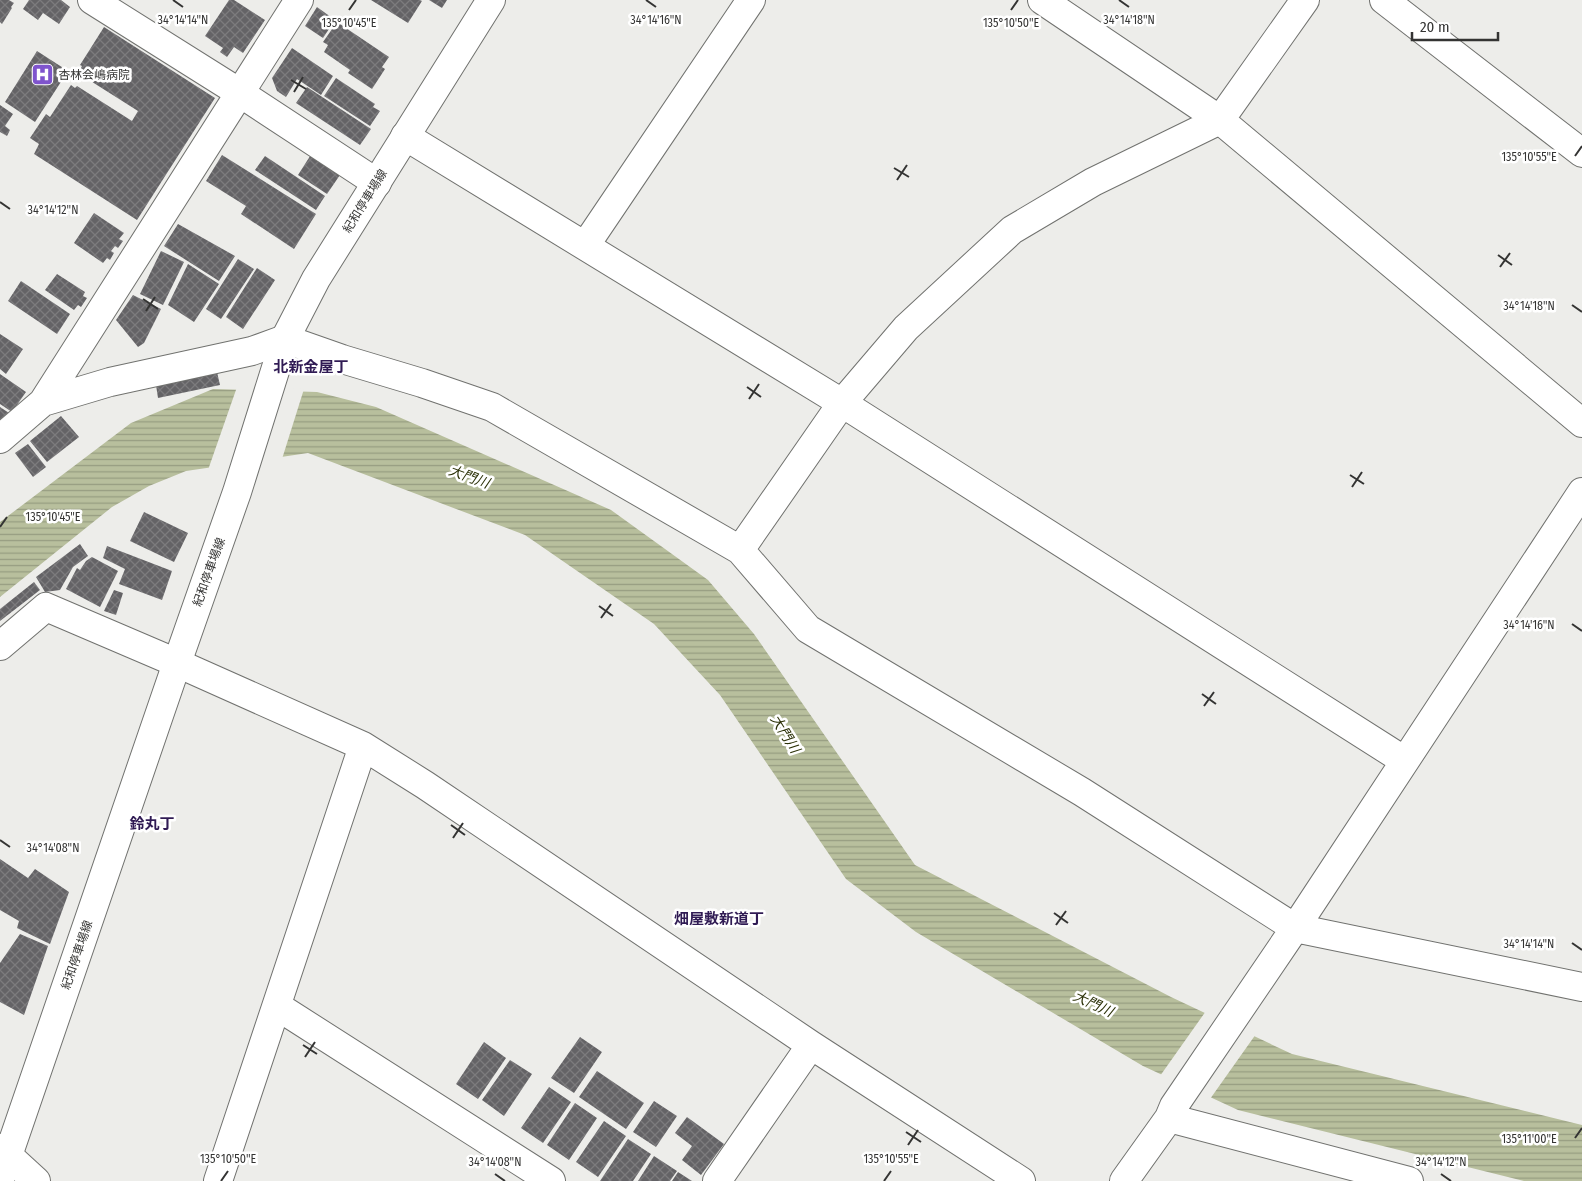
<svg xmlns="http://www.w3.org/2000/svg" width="1582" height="1181" font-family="'Fira Sans Condensed','Noto Sans JP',sans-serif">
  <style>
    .water { fill: url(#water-rules) }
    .pier { fill: #ededea }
    .building { fill: url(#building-cross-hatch) }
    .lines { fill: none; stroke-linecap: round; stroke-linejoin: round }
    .minor-casing { stroke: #71726f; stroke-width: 30 }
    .tertiary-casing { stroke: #71726f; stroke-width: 30 }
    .secondary-casing { stroke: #71726f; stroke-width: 30 }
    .minor { stroke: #fff; stroke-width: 28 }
    .tertiary { stroke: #fff; stroke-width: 28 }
    .secondary { stroke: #fff; stroke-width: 28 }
    .ticks { fill: none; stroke: #343433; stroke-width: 2 }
    .labels { text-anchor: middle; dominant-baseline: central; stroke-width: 5; stroke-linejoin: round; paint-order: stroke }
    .poi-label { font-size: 12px; fill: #343433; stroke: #fff; text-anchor: start }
    .street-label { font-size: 12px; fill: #343433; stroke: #fff }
    .water-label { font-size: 14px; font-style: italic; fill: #2b3107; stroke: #fff }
    .quarter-label { font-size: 15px; font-weight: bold; fill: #301b54; stroke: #fff }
    .ticks-label { font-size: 12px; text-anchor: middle; fill: #343433; stroke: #fff; stroke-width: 5; stroke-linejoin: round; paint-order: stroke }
  </style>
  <defs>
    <pattern id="water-rules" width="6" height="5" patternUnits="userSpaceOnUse" patternTransform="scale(1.25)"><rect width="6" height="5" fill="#b8bf9d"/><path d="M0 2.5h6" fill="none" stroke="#969c81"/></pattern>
    <pattern id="building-cross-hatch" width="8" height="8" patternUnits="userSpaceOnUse" patternTransform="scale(1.25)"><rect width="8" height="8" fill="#646366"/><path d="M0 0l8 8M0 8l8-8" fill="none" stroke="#7c7b7d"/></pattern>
  </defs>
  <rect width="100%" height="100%" fill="#ededea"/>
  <path class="water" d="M 213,389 L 317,392 L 376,407 L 611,510 L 708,580 L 754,634 L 915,865 L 1171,997 L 1292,1054 L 1582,1125 L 1582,1181 L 1524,1181 L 1238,1110 L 1143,1066 L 916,932 L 846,879 L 720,695 L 654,624 L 525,535 L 308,453 L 186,471 L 149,486 L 112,507 L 0,597 L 0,522 L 131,423 Z"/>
  <path class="pier" d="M 237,387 L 304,389 L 282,459 L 208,470 Z
    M 1206,1011 L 1256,1034 L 1210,1099 L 1160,1076 Z"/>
  <path class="building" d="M 0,0 L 9,0 L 14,3 L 11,7 L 12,8 L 2,24 L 0,22 Z
    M 29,0 L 61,0 L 70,7 L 59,24 L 43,13 L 38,20 L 23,9 Z
    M 229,0 L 234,0 L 265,20 L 243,53 L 234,47 L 227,57 L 220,52 L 223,48 L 205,36 Z
    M 371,0 L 420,0 L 422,1 L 408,23 Z
    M 429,0 L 447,0 L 442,8 Z
    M 317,7 L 335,20 L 323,38 L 305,26 Z
    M 337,22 L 389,57 L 382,67 L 385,69 L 372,89 L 348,73 L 350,70 L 324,52 L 328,45 L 323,42 Z
    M 104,27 L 215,98 L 137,220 L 34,154 L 39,144 L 30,138 L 46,114 L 50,117 L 71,85 L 75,88 L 77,86 L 132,121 L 138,111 L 78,73 L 82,66 L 80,65 Z
    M 292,48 L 333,76 L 321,95 L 297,79 L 286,97 L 277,91 L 272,78 Z
    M 37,51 L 68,71 L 35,122 L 5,102 Z
    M 336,78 L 375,104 L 373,107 L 380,111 L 370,126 L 324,96 Z
    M 307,87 L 371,129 L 360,145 L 296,103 Z
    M 0,105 L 13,114 L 5,126 L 10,130 L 7,136 L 0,132 Z
    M 312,153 L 342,172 L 327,194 L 298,175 Z
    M 222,155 L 316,214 L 294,249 L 241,214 L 246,206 L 206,181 Z
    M 265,156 L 325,196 L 316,210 L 255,170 Z
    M 94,213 L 124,233 L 119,239 L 123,241 L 118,248 L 115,246 L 111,251 L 114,253 L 110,260 L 107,258 L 103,263 L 74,243 Z
    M 178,224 L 235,256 L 219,281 L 164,246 Z
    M 161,251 L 184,262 L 163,305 L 140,294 Z
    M 238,259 L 254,269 L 221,319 L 206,309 Z
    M 188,264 L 219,284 L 194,322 L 168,305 Z
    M 257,268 L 275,280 L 243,329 L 226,317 Z
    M 57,274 L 85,292 L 83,296 L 87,298 L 81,307 L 78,305 L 74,310 L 45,290 Z
    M 21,281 L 70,314 L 57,334 L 8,301 Z
    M 133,295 L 161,309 L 144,343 L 138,347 L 116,320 Z
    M 0,334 L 23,349 L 6,374 L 0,369 Z
    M 217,372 L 220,385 L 158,398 L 156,385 Z
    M 0,374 L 26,392 L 12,412 L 0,404 Z
    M 0,407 L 12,415 L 0,424 Z
    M 61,416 L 79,437 L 47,462 L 30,441 Z
    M 28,444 L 46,467 L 33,477 L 15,453 Z
    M 144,512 L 188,533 L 174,562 L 130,541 Z
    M 80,544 L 88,556 L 73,567 L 60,590 L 45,592 L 36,577 Z
    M 107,546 L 172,571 L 162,600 L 119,584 L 125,569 L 103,558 Z
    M 92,557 L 118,571 L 100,607 L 66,589 L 77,568 L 80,570 L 86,561 Z
    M 34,582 L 40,590 L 0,621 L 0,609 Z
    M 114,590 L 123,593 L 116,615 L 104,611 Z
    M 0,859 L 28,878 L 35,869 L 69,892 L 50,944 L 17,928 L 19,921 L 0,910 Z
    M 20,934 L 48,946 L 24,1015 L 0,1002 L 0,963 Z
    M 580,1037 L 602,1052 L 574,1093 L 551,1078 Z
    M 484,1042 L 506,1058 L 478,1099 L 456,1084 Z
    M 510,1060 L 532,1074 L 504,1116 L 482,1100 Z
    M 597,1071 L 644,1103 L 626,1129 L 579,1097 Z
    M 549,1087 L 571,1102 L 543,1143 L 521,1128 Z
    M 654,1101 L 677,1116 L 656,1147 L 633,1132 Z
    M 575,1103 L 597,1118 L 569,1160 L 547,1145 Z
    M 687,1117 L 724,1144 L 701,1175 L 682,1160 L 692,1146 L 675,1133 Z
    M 604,1121 L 626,1136 L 598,1177 L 576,1162 Z
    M 628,1139 L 651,1154 L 633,1181 L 600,1181 Z
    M 654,1156 L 677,1171 L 670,1181 L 638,1181 Z
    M 678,1172 L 692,1181 L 672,1181 Z"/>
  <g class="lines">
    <defs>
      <path id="minor" d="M 92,0 L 240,93 L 377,183
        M 1042,0 L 1220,120 L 1582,423
        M 1384,0 L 1582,153
        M 405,136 L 842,403 L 1405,761
        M 585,246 L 751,0
        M 43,402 L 110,382 L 252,351 L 285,339 L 342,359 L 422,383 L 492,407 L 740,550 L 808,629 L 1082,792 L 1295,928 L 1582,987
        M 0,439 L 43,402 L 299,0
        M 740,550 L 842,403 L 906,328 L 1012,230 L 1093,182 L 1220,120 L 1305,0
        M 0,646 L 46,607 L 177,663 L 363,746 L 425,785 L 811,1045 L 1021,1181
        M 277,1006 L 551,1181
        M 1169,1118 L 1409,1181
        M 218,1181 L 363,746
        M 717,1181 L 811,1045
        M 1124,1181 L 1169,1118 L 1174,1106 L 1295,928 L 1582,492"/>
      <path id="tertiary" d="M 0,1148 L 36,1181"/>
      <path id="secondary" d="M 0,1179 L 177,663 L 237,492 L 285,339 L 316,279 L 491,0"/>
    </defs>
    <use href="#minor" class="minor-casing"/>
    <use href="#tertiary" class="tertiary-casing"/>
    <use href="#secondary" class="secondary-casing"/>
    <use href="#minor" class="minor"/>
    <use href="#tertiary" class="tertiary"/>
    <use href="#secondary" class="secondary"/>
  </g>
  <path class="ticks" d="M 173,0 L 183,7M 646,0 L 656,7M 1119,0 L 1129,7M 349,10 L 356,0M 1011,10 L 1018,0M 291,80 L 306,89M 294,92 L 303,77M 1575,156 L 1582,146M 894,168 L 909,177M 897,180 L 907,165M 0,202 L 10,209M 1498,255 L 1512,265M 1500,267 L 1510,253M 143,299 L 158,309M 1572,305 L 1582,312M 146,311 L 155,297M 747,387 L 761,397M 749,399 L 759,384M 1350,475 L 1364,484M 1352,487 L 1362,472M 0,527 L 7,517M 599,606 L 613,616M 601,618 L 611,604M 1572,624 L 1582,631M 1202,694 L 1216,704M 1204,706 L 1214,692M 451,825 L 465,835M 453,838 L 463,823M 0,840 L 10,847M 1054,913 L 1068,923M 1056,925 L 1066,911M 1572,943 L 1582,950M 303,1045 L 317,1054M 305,1057 L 315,1042M 906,1132 L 921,1142M 1575,1138 L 1582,1128M 908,1145 L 918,1130M 495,1174 L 505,1181M 1441,1174 L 1451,1181M 221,1181 L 228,1171M 884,1181 L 891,1171"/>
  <defs>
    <symbol id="hospital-square" viewBox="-11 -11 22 22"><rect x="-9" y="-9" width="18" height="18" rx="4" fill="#7f54cd" stroke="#fff"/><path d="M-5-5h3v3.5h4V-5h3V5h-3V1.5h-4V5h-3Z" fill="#fff"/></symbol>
  </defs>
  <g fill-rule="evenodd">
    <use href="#hospital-square" x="30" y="62" width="25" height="25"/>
  </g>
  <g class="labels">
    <g class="poi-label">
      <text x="58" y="75">杏林会嶋病院</text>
    </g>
    <g class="street-label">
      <text transform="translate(365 201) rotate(-58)">紀和停車場線</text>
      <text transform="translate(209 572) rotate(-70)">紀和停車場線</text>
      <text transform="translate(77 955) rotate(-71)">紀和停車場線</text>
    </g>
    <g class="water-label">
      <text transform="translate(469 477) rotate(20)">大門川</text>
      <text transform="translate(785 734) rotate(58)">大門川</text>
      <text transform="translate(1093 1004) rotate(25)">大門川</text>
    </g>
    <g class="quarter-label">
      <text x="311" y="367">北新金屋丁</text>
      <text x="152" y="824">鈴丸丁</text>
      <text x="719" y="919">畑屋敷新道丁</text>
    </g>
  </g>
  <g class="ticks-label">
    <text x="183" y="24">34°14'14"N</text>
    <text x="656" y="24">34°14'16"N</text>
    <text x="1129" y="24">34°14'18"N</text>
    <text x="349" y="27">135°10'45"E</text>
    <text x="1011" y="27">135°10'50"E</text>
    <text x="1529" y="161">135°10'55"E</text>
    <text x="53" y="214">34°14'12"N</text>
    <text x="1529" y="310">34°14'18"N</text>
    <text x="53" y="521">135°10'45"E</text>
    <text x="1529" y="629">34°14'16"N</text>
    <text x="53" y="852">34°14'08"N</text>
    <text x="1529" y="948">34°14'14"N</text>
    <text x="1529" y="1143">135°11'00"E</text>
    <text x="228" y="1163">135°10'50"E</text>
    <text x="891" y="1163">135°10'55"E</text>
    <text x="495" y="1166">34°14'08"N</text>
    <text x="1441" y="1166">34°14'12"N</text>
  </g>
  <path d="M1412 32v8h86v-8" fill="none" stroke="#343433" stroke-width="2.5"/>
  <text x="1420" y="32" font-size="15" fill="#343433" stroke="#ffffff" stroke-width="4" paint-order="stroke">20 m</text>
</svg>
